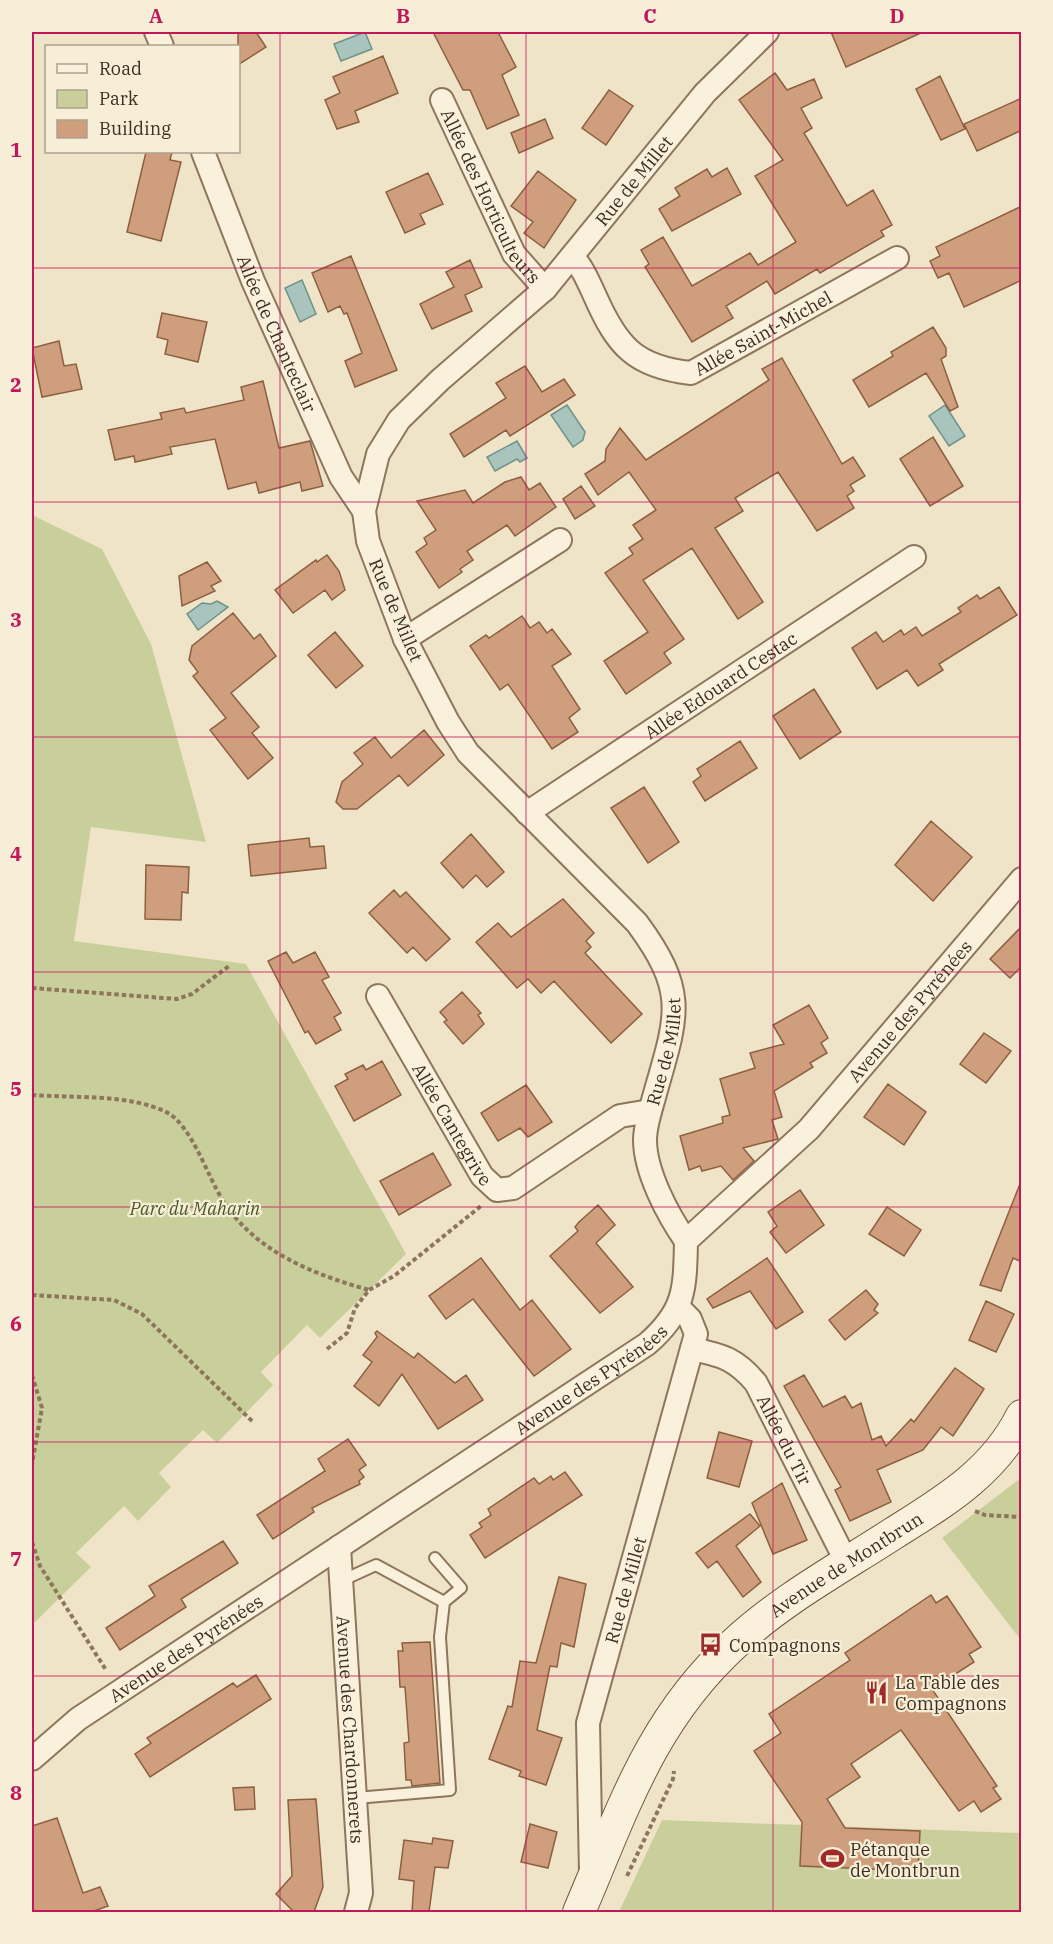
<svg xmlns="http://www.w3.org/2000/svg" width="1053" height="1944" font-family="'IBM Plex Serif',serif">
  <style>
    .green { fill: #c9cf9b }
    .water { fill: #a9c4bc; stroke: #6f938a; stroke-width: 1.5 }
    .building { fill: #cf9f7d; stroke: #8d5f41; stroke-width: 1.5 }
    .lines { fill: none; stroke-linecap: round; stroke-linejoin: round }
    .lane-casing { stroke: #8d765c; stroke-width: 14 }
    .street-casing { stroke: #8d765c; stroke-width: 26 }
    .secondary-casing { stroke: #6f573f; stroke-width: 34 }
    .path { stroke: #8d765c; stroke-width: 4; stroke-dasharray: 4.5 3; stroke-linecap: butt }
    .lane { stroke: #faf1dc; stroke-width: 10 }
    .street { stroke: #faf1dc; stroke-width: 22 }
    .secondary { stroke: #faf1dc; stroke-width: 32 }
    .grid { fill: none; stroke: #c2185b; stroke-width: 1.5; stroke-opacity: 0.55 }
    .labels { text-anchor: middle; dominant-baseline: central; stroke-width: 4.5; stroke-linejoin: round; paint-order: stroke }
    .street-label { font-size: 18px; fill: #3d2e20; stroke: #f7eed8 }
    .park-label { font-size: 18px; font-style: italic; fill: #4d5a26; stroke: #f7eed8 }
    .poi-label { font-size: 18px; fill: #3d2e20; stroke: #f7eed8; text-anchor: start }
    .neatline { fill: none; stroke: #c2185b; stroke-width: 2 }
    .grid-label { font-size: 20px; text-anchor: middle; font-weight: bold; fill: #c2185b }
  </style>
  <rect width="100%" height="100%" fill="#f0e4c8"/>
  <path class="green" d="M 32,515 L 102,549 L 151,644 L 206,842 L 91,827 L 74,941 L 246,964 L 406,1254 L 320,1338 L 307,1325 L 261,1372 L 273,1385 L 217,1443 L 203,1430 L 159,1473 L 171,1487 L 138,1521 L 124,1506 L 76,1553 L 91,1567 L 32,1625 Z
    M 1021,1478 L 1021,1640 L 942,1538 Z
    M 662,1820 L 1021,1833 L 1021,1912 L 619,1912 Z"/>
  <path class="water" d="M 365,32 L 372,49 L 341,61 L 334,44 Z
    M 302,280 L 316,314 L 300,322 L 285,288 Z
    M 567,405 L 585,432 L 583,440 L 573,447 L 551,415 Z
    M 945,405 L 965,436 L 949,446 L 929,416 Z
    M 517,441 L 527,458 L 520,462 L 517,459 L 495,471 L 487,457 Z
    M 217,601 L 228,607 L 198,630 L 187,614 L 202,603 L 211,604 Z"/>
  <path class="building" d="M 238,32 L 256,32 L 266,47 L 238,65 Z
    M 433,32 L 498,32 L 516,67 L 502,75 L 519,115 L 487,129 L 470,90 L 463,90 Z
    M 831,32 L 923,32 L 846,67 Z
    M 383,56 L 398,93 L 355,111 L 359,122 L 337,129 L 325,100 L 340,93 L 333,77 Z
    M 775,73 L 787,90 L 814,79 L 822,98 L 801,108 L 812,128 L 804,133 L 847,206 L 873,190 L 892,225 L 881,231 L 884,236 L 820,273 L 817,269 L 775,294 L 767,281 L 726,306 L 733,318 L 692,342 L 645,267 L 649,264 L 641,250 L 663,237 L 692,286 L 750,253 L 758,265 L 796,242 L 755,176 L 783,160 L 739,100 Z
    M 940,76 L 965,129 L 941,140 L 916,89 Z
    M 609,90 L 633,106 L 606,145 L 582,128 Z
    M 1022,98 L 1022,130 L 977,151 L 964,124 Z
    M 545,119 L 553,138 L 519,153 L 511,133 Z
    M 146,152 L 172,152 L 170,160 L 181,162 L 161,241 L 127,232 Z
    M 727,168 L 741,194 L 672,231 L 659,209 L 680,196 L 675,188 L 707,169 L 712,177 Z
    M 538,171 L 576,200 L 544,248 L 524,233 L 533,222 L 511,206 Z
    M 428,173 L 443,204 L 420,214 L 425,224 L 405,233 L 386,192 Z
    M 1022,206 L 1022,280 L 964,307 L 949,273 L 938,278 L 930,261 L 940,256 L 936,247 Z
    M 351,256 L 397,370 L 355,387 L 345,361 L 362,353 L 347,313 L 344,314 L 340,306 L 328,312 L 312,273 Z
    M 470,260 L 482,287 L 465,295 L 472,311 L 432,329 L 420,304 L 454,287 L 446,272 Z
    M 162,313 L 207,322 L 198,362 L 165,354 L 168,340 L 157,337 Z
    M 933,327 L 946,348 L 946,356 L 941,359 L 958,407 L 950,411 L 926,373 L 869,407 L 853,380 L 893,356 L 891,352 Z
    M 59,341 L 64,366 L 76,364 L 82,389 L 42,397 L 32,348 Z
    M 782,358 L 842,464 L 853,457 L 865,476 L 850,485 L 854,491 L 847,496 L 854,508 L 817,531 L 778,472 L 735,498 L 743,511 L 715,528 L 763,602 L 738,619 L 692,548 L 643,580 L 684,639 L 664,653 L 671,663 L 626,694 L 604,661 L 648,632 L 605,573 L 633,554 L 629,548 L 643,539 L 633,525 L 656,510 L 629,472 L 598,495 L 585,474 L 605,461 L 606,449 L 620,428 L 646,460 L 769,380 L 762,369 Z
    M 525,366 L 542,392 L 564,379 L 575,395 L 510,436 L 506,430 L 464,457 L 450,434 L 506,398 L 496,383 Z
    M 263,381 L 279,448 L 310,441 L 323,486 L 302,491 L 300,482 L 259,493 L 256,482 L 228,489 L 215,439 L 170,447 L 172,454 L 135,462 L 134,456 L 115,460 L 108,430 L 162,419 L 160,413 L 184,408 L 186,413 L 244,400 L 241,387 Z
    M 933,437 L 963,486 L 930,506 L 900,459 Z
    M 521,477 L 529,490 L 540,483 L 556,507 L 515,536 L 507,525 L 467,551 L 473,560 L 460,569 L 462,572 L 439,588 L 416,552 L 427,544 L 424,538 L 436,530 L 417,501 L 465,490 L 473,503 L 505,482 Z
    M 581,486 L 595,506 L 575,519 L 563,499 Z
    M 327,555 L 339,571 L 345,590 L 332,600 L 325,590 L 293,613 L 275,590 L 316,560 L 317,562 Z
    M 207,562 L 221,581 L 211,586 L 215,591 L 182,606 L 179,576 Z
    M 999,587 L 1017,615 L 939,664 L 943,670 L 918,686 L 907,670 L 877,689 L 852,648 L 876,632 L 883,642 L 901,630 L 904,635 L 916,627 L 922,636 L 961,612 L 958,608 L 977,595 L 980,599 Z
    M 233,613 L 254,639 L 260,634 L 276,656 L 231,693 L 259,727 L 252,733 L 273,758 L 248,779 L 210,730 L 226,718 L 193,676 L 198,672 L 189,660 L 192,646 Z
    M 522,616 L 530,628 L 539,622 L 547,633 L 552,629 L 571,654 L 552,666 L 580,709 L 569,718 L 578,732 L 552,749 L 508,684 L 500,690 L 470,646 L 486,635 L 489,638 Z
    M 335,632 L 363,666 L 336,688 L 308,655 Z
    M 814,689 L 841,732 L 800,759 L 773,716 Z
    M 424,730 L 444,755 L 408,786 L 399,775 L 357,809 L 343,809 L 336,802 L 342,782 L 363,764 L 354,753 L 375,737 L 391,758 Z
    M 740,741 L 757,768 L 705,801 L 693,782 L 701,776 L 697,769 Z
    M 644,787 L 679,842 L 648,863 L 611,808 Z
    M 931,821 L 972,857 L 933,901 L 895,865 Z
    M 471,834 L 504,872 L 487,887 L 476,875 L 463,888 L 441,863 Z
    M 309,838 L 310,847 L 324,846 L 326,868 L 251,876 L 248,845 Z
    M 146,865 L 189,867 L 188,893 L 182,892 L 181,920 L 145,919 Z
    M 394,890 L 400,897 L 406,892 L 450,939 L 426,961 L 413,947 L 407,953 L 369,913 Z
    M 563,899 L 594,933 L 586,941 L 591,947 L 585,953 L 642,1014 L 611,1043 L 554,981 L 541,993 L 528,979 L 517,988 L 476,942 L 498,923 L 511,937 Z
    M 1022,926 L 1022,966 L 1010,978 L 990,959 Z
    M 286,952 L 293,963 L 315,952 L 329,977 L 322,980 L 341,1013 L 334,1017 L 341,1030 L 316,1044 L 308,1031 L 305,1033 L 268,961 Z
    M 462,992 L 481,1013 L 478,1015 L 484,1024 L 463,1044 L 444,1022 L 447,1020 L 440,1012 Z
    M 809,1005 L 828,1038 L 821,1043 L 827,1053 L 810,1063 L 813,1067 L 774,1091 L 782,1117 L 772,1120 L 778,1139 L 743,1148 L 754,1161 L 733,1180 L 721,1166 L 702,1171 L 700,1166 L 689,1170 L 680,1136 L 723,1123 L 722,1117 L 730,1115 L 720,1079 L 755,1068 L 750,1053 L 784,1044 L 773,1025 Z
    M 984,1033 L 1011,1051 L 986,1083 L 960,1064 Z
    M 382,1061 L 401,1095 L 354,1121 L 335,1086 L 348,1079 L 345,1074 L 363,1065 L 366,1070 Z
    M 888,1084 L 926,1112 L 904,1145 L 864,1117 Z
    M 526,1085 L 552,1122 L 528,1137 L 520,1128 L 498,1141 L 481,1113 Z
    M 433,1153 L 451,1185 L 399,1215 L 380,1181 Z
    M 1020,1184 L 1022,1262 L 1013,1258 L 1001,1291 L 980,1285 Z
    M 800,1190 L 824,1225 L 786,1253 L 770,1232 L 777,1226 L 768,1212 Z
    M 598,1205 L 615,1225 L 596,1243 L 633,1287 L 600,1313 L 550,1256 L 578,1231 L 575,1227 L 579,1222 Z
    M 887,1207 L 921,1230 L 904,1256 L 869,1234 Z
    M 481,1258 L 520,1310 L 532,1300 L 571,1349 L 534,1376 L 473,1299 L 446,1319 L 429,1296 Z
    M 767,1258 L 803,1312 L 776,1329 L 750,1291 L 713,1308 L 707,1299 Z
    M 866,1290 L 878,1304 L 874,1310 L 878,1313 L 845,1340 L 829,1320 Z
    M 986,1301 L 1014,1314 L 996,1352 L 969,1340 Z
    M 377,1331 L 414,1358 L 418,1353 L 455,1383 L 466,1375 L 483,1400 L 438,1429 L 402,1374 L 379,1406 L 354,1386 L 372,1362 L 363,1355 L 377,1337 L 375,1333 Z
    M 955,1368 L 984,1389 L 967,1415 L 953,1436 L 941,1427 L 923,1450 L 877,1470 L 891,1502 L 850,1521 L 835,1490 L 841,1487 L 784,1386 L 804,1375 L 823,1407 L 845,1396 L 852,1408 L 861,1403 L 872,1440 L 881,1436 L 886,1446 L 911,1419 L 914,1422 Z
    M 719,1432 L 752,1441 L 739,1487 L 707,1478 Z
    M 348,1439 L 366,1465 L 359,1470 L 364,1477 L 359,1481 L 360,1484 L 312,1508 L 314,1512 L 273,1539 L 257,1515 L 325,1471 L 318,1459 Z
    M 565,1472 L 582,1495 L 485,1558 L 470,1535 L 482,1527 L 479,1523 L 491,1515 L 488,1509 L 534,1478 L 539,1484 L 551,1476 L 553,1480 Z
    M 782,1483 L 807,1540 L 773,1554 L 752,1503 Z
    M 750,1514 L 760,1526 L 736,1546 L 761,1582 L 743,1597 L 717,1561 L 708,1568 L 696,1553 Z
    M 223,1541 L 238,1563 L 181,1599 L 186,1607 L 120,1650 L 106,1628 L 155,1596 L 149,1586 Z
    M 559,1577 L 586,1584 L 574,1647 L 561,1643 L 557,1667 L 550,1666 L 537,1730 L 562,1738 L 546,1785 L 519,1776 L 521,1771 L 489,1759 L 508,1706 L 512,1707 L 520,1661 L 536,1663 Z
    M 931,1595 L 936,1603 L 947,1596 L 981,1647 L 969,1654 L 974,1662 L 932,1689 L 997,1786 L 993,1788 L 1001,1799 L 981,1812 L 974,1801 L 959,1811 L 901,1730 L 851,1764 L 860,1777 L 827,1799 L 845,1828 L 920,1831 L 918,1871 L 800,1866 L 802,1822 L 754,1751 L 781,1733 L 769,1714 L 850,1660 L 845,1653 Z
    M 430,1642 L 440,1783 L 412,1786 L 411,1780 L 406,1780 L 404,1743 L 409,1742 L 405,1687 L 400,1687 L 398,1651 L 403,1651 L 402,1643 Z
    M 256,1675 L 271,1699 L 150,1777 L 135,1754 L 151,1743 L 147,1738 L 233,1683 L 237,1687 Z
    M 254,1787 L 255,1809 L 235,1810 L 233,1788 Z
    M 316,1799 L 323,1887 L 314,1912 L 294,1912 L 276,1894 L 292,1876 L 288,1800 Z
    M 57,1818 L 83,1893 L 100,1887 L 108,1906 L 91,1912 L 32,1912 L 32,1826 Z
    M 530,1824 L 557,1832 L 548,1868 L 521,1862 Z
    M 433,1838 L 453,1841 L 448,1868 L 435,1867 L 429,1912 L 412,1912 L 414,1881 L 399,1879 L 404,1840 L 432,1844 Z"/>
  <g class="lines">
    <defs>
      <path id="lane" d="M 435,1558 L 461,1588 L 444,1602
        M 343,1580 L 376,1565 L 444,1602 L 440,1637 L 450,1790 L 356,1798"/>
      <g id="street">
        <path d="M 156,32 L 162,46"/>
        <path id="s1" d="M 442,100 L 514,254 L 545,289"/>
        <path id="s2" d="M 203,152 L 253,281 L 341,477 L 364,511"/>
        <path id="s3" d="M 572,256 C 583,268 588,281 595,296 C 617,346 635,367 691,373 L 897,258"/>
        <path d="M 405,639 L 560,540"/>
        <path id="s4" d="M 527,813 L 914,557"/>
        <path id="s5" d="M 378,996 L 482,1176 L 497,1190 L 513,1188 L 620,1116 L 650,1111"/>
        <path id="s6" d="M 686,1241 C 668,1215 645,1172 645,1140 C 645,1124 652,1106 656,1090 C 678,1014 687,991 637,923 L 468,753 L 448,722 L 405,639 L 368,541 L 364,511 L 378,454 L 399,420 L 440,380 L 545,289 L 705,93 L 767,32"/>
        <path id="s7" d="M 692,1349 C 722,1355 736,1359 756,1383 L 847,1563"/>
        <path id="s8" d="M 339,1547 L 361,1893 L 356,1912"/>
        <path id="s9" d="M 32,1759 L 78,1719 L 647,1344 C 685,1311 685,1290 686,1241 L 809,1129 L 1022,879"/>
        <path id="s10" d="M 591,1873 L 588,1723 L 696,1334 L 690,1319 L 678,1307"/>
      </g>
      <g id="secondary">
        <path id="s11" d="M 579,1912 C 622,1812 650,1721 734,1644 C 781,1600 840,1568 894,1533 C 945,1501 994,1472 1022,1416"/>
      </g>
    </defs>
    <use href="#lane" class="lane-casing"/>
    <use href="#street" class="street-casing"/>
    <use href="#secondary" class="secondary-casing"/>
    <path class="path" d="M 32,988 L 177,999 L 192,994 L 229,966
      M 32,1095 C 72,1098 130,1094 166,1112 C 191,1124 207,1175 222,1199 C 254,1251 312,1274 369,1290
      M 32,1295 L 114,1300 L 142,1314 L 253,1422
      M 327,1349 L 347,1333 L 355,1308 L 369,1290 L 394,1276 L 481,1206
      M 32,1375 L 42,1408 L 32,1464
      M 975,1511 L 985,1515 L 1022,1517
      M 32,1542 L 40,1566 L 106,1670
      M 627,1876 L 673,1779 L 674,1771"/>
    <use href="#lane" class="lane"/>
    <use href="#street" class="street"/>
    <use href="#secondary" class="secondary"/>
  </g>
  <path class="grid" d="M 280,32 L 280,1912M 526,32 L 526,1912M 773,32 L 773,1912M 32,268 L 1022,268M 32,502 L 1022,502M 32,737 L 1022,737M 32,972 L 1022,972M 32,1207 L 1022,1207M 32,1442 L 1022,1442M 32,1676 L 1022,1676"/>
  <defs>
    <symbol id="bus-bare" viewBox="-9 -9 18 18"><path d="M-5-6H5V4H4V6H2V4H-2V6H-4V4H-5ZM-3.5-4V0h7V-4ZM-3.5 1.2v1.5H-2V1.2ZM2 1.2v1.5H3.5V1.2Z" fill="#9e2a2b" stroke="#f7eed8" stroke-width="2.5" paint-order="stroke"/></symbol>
    <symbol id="restaurant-bare" viewBox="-9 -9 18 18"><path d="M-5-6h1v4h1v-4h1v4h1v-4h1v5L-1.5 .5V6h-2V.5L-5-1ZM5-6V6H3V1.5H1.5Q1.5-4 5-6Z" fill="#9e2a2b" stroke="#f7eed8" stroke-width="2.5" paint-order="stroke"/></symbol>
    <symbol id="stadium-bare" viewBox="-9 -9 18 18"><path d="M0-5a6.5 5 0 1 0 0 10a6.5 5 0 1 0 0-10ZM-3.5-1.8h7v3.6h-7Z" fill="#9e2a2b" stroke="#f7eed8" stroke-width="2.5" paint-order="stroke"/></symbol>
  </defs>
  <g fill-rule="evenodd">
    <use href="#bus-bare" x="694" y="1628" width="33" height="33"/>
    <use href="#restaurant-bare" x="860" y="1676" width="33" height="33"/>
    <use href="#stadium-bare" x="816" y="1842" width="33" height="33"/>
  </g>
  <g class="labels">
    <g class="street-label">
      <text stroke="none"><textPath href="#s6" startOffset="1280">Rue de Millet</textPath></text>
      <text stroke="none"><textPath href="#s1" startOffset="108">Allée des Horticulteurs</textPath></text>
      <text stroke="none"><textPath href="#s3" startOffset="260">Allée Saint-Michel</textPath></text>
      <text stroke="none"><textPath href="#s2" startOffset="196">Allée de Chanteclair</textPath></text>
      <text transform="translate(396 610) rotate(67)">Rue de Millet</text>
      <text stroke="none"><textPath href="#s4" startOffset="232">Allée Edouard Cestac</textPath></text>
      <text stroke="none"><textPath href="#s9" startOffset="1179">Avenue des Pyrénées</textPath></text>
      <text stroke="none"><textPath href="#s6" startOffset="201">Rue de Millet</textPath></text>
      <text stroke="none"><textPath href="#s5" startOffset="148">Allée Cantegrive</textPath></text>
      <text stroke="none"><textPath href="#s9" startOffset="676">Avenue des Pyrénées</textPath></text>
      <text stroke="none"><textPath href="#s7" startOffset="138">Allée du Tir</textPath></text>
      <text stroke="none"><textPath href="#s11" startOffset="450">Avenue de Montbrun</textPath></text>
      <text stroke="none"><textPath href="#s10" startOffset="288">Rue de Millet</textPath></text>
      <text stroke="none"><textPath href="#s9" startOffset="190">Avenue des Pyrénées</textPath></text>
      <text stroke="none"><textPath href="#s8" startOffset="183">Avenue des Chardonnerets</textPath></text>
    </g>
    <g class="park-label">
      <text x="195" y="1208">Parc du Maharin</text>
    </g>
    <g class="poi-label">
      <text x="729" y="1645">Compagnons</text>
      <text x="895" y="1682">La Table des<tspan x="895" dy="21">Compagnons</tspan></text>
      <text x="850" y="1849">Pétanque<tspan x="850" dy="21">de Montbrun</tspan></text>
    </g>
  </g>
  <rect width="1053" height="1944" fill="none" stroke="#f7eed8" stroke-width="66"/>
  <rect x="45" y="45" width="195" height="108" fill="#f7eed8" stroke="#ada18e" stroke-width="1.5"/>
  <rect x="57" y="64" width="30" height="9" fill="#faf1dc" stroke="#ada18e" stroke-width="1.5"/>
  <text x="99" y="75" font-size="18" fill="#3d2e20">Road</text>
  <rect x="57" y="90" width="30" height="18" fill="#c9cf9b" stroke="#ada18e" stroke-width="1.5"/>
  <text x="99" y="105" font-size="18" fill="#3d2e20">Park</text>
  <rect x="57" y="120" width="30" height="18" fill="#cf9f7d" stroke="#ada18e" stroke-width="1.5"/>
  <text x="99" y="135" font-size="18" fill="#3d2e20">Building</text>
  <rect x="33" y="33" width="987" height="1878" class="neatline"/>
  <g class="grid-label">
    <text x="156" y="23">A</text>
    <text x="403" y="23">B</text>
    <text x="650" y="23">C</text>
    <text x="897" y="23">D</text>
    <text x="16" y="157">1</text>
    <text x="16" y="392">2</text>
    <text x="16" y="627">3</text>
    <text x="16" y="861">4</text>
    <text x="16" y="1096">5</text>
    <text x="16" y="1331">6</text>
    <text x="16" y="1566">7</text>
    <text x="16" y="1800">8</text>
  </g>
</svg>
